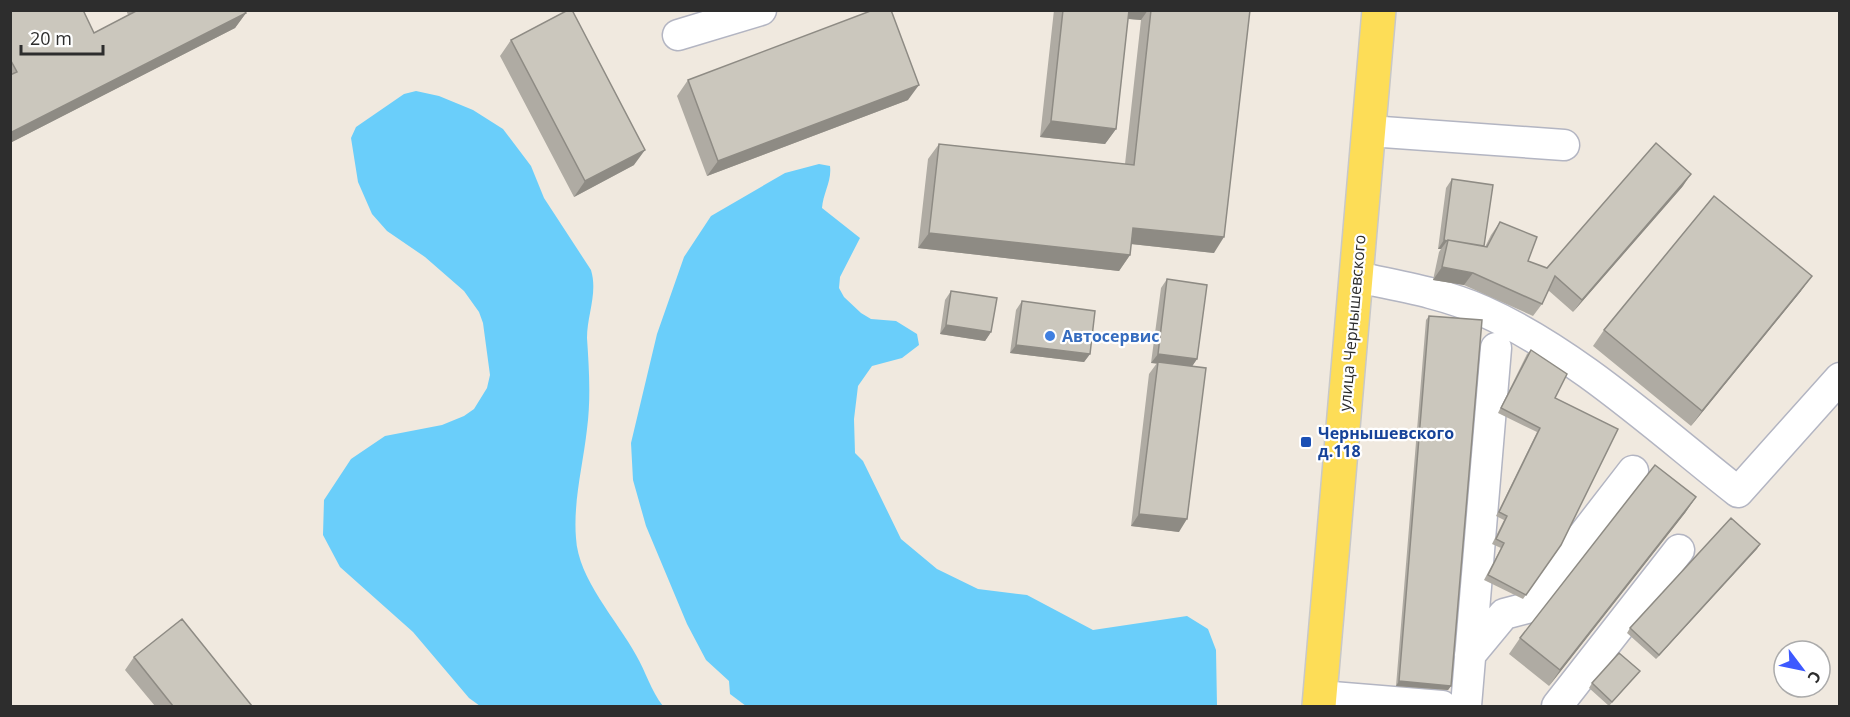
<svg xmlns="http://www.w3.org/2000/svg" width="1850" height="717" font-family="'Open Sans',sans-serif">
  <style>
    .water { fill: #6acefa }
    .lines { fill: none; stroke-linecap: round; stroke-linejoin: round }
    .minor-casing { stroke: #b3b5c2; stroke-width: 33 }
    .major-casing { stroke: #c8c8c8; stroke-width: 36 }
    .minor { stroke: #fff; stroke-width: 30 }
    .major { stroke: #fddd57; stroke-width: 33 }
    .wall { fill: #afaba3 }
    .shaded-wall { fill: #8e8b84 }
    .building { fill: #cbc7bd; stroke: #8e8b84; stroke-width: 1.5 }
    .shop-dot { fill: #3f7fe0; stroke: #fff; stroke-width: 2 }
    .transit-dot { fill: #1a4fb4; stroke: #fff; stroke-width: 2 }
    .labels { text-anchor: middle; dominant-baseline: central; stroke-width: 4.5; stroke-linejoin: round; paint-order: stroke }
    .street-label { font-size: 16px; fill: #2d2d2d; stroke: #fff }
    .shop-label { font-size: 16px; font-weight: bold; fill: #366cbe; stroke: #fff; text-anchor: start }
    .transit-label { font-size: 16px; font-weight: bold; fill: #164399; stroke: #fff; text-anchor: start }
  </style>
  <rect width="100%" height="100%" fill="#f0e9df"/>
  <path class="water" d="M 416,91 L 439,96 L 473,110 L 503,129 L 531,166 L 544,198 L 591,270 C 598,293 587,315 587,338 C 589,368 591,399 587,429 C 583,465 573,502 576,538 C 578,579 617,620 636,655 C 646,672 651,691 663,706 L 480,706 L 469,698 L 413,632 L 340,567 L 323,535 L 324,500 L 351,459 L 385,436 L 442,425 L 464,416 L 474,409 L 487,388 L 490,375 L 483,323 L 479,312 L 464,291 L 425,257 L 387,231 L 372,214 L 358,182 L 351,138 L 356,127 L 404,94 Z
    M 819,164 L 830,166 C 832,181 823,193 822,208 L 860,238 L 840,277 L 839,288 L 844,297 L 861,313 L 871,319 L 896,321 L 917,334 L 919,345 L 902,358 L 872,366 L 858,386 L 854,419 L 855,453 L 863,461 L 901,539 L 937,569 L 978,589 L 1027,595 L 1093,630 L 1187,616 L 1208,629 L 1216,650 L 1217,706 L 746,706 L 730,694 L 729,681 L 706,660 L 687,624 L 646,526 L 633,480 L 631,443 L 657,334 L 684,257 L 711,216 L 785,173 Z"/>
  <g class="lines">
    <defs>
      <path id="minor" d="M 678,35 L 761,10
        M 1369,131 L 1564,145
        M 1356,277 C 1399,286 1443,293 1483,311 C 1575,352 1659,430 1738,492 L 1840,378
        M 1470,655 L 1504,614 L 1527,608 L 1633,471
        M 1320,696 L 1442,706
        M 1466,706 L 1496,348
        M 1557,706 L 1679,550"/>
      <path id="major" d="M 1319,706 L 1379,10"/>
    </defs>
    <use href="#minor" class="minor-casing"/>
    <use href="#major" class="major-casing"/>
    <use href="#minor" class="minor"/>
    <use href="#major" class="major"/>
  </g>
  <path class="wall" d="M 10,10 L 94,33 L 128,15 L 126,10 L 244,10 L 246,13 L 235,28 L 10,143 Z
    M 1054,10 L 1250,10 L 1214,253 L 1131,244 L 1130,255 L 1119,271 L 918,248 L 928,159 L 939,144 L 1125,164 L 1141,20 L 1128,19 L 1116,129 L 1105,144 L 1040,137 Z
    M 511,40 L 634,165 L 574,197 L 500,56 Z
    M 688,80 L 908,100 L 707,176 L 677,96 Z
    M 1452,179 L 1484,246 L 1485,247 L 1491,235 L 1500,222 L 1528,261 L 1547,268 L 1683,186 L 1573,312 L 1548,290 L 1542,304 L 1533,316 L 1464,285 L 1433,280 L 1439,252 L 1441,249 L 1438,249 L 1446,188 Z
    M 1167,279 L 1197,359 L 1192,366 L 1179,532 L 1131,526 L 1149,374 L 1157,363 L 1151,363 L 1161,288 Z
    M 951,291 L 991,332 L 985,341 L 940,334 L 945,300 Z
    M 1801,291 L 1691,426 L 1593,346 L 1604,330 Z
    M 1022,301 L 1090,354 L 1084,362 L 1010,353 L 1016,310 Z
    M 1429,316 L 1451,686 L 1448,690 L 1396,686 L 1426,320 Z
    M 1531,350 L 1555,398 L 1561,545 L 1523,599 L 1484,580 L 1501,548 L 1492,544 L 1504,520 L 1496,516 L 1537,432 L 1498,413 L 1527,354 Z
    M 1696,497 L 1685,513 L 1549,686 L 1509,654 L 1520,638 Z
    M 1760,544 L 1656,659 L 1627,633 L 1630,628 Z
    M 134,657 L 252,706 L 155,706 L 125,670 Z
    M 1640,671 L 1609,706 L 1589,688 L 1592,683 Z"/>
  <path class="shaded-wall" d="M 1124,10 L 1148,10 L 1141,20 L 1119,18 Z
    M 246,13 L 235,28 L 10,143 L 10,133 Z
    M 919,85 L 908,100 L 707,176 L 718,161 Z
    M 1051,121 L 1116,129 L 1105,144 L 1040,137 Z
    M 645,150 L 634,165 L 574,197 L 585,181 Z
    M 1691,174 L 1683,186 L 1573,312 L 1582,300 Z
    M 1133,228 L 1224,237 L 1214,253 L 1122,243 Z
    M 929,233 L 1130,255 L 1119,271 L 918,248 Z
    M 1444,240 L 1447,241 L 1441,249 L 1438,249 Z
    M 1442,267 L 1473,273 L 1464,285 L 1433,280 Z
    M 1812,276 L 1801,291 L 1691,426 L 1702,411 Z
    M 946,325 L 991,332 L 985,341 L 940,334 Z
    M 1016,345 L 1090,354 L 1084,362 L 1010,353 Z
    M 1158,354 L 1197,359 L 1191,368 L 1151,363 Z
    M 1696,497 L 1685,513 L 1549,686 L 1560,670 Z
    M 1139,514 L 1187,519 L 1179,532 L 1131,526 Z
    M 1760,544 L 1757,549 L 1656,659 L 1659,655 Z
    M 1399,681 L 1451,686 L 1448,690 L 1396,686 Z"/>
  <path class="building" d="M 10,10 L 83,10 L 94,33 L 138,10 L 244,10 L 246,13 L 10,133 L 10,75 L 17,72 L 10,59 Z
    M 568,10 L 572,10 L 645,150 L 585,181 L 511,40 Z
    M 873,10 L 891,10 L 919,85 L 718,161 L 688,80 Z
    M 1063,10 L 1129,10 L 1116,129 L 1051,121 Z
    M 1151,10 L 1250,10 L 1224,237 L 1133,228 L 1130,255 L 929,233 L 939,144 L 1134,165 Z
    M 1656,143 L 1691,174 L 1582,300 L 1555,276 L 1542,304 L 1473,273 L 1442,267 L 1448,240 L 1487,247 L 1500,222 L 1537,237 L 1528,261 L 1547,268 Z
    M 1452,179 L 1493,185 L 1484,246 L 1448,240 L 1447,241 L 1444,240 Z
    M 1714,196 L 1812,276 L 1702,411 L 1604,330 Z
    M 1167,279 L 1207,285 L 1197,359 L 1158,354 Z
    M 951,291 L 997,298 L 991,332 L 946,325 Z
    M 1022,301 L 1095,311 L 1090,354 L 1016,345 Z
    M 1429,316 L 1482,320 L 1451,686 L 1399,681 Z
    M 1531,350 L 1567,374 L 1555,398 L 1618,429 L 1561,545 L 1526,595 L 1488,575 L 1504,543 L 1496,539 L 1507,516 L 1499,512 L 1540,428 L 1501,408 Z
    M 1158,362 L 1206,368 L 1187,519 L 1139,514 Z
    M 1655,465 L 1696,497 L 1560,670 L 1520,638 Z
    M 1731,518 L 1760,544 L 1659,655 L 1630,628 Z
    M 182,619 L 252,706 L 173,706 L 134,657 Z
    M 1619,653 L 1640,671 L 1612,702 L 1592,683 Z"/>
  <circle class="shop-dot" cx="1050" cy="336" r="6"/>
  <rect class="transit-dot" x="1300" y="436" width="12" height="12" rx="3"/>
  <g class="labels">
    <g class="street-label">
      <text transform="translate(1352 323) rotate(-85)">улица Чернышевского</text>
    </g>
    <g class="shop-label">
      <text x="1062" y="336">Автосервис</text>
    </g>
    <g class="transit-label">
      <text x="1318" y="433">Чернышевского<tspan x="1318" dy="18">д.118</tspan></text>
    </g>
  </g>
  <rect width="1850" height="717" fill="none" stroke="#2d2d2d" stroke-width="24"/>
  <g transform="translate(1802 669) rotate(122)"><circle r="28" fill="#ffffff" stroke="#ababab" stroke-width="1.5"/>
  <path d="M0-4.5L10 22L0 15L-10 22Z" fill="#3d59ff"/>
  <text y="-9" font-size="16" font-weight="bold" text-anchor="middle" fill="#2d2d2d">С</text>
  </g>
  <path d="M21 45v9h82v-9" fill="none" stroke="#2d2d2d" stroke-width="3"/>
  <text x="30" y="45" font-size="18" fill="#2d2d2d" stroke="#ffffff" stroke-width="4.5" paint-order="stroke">20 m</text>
</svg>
